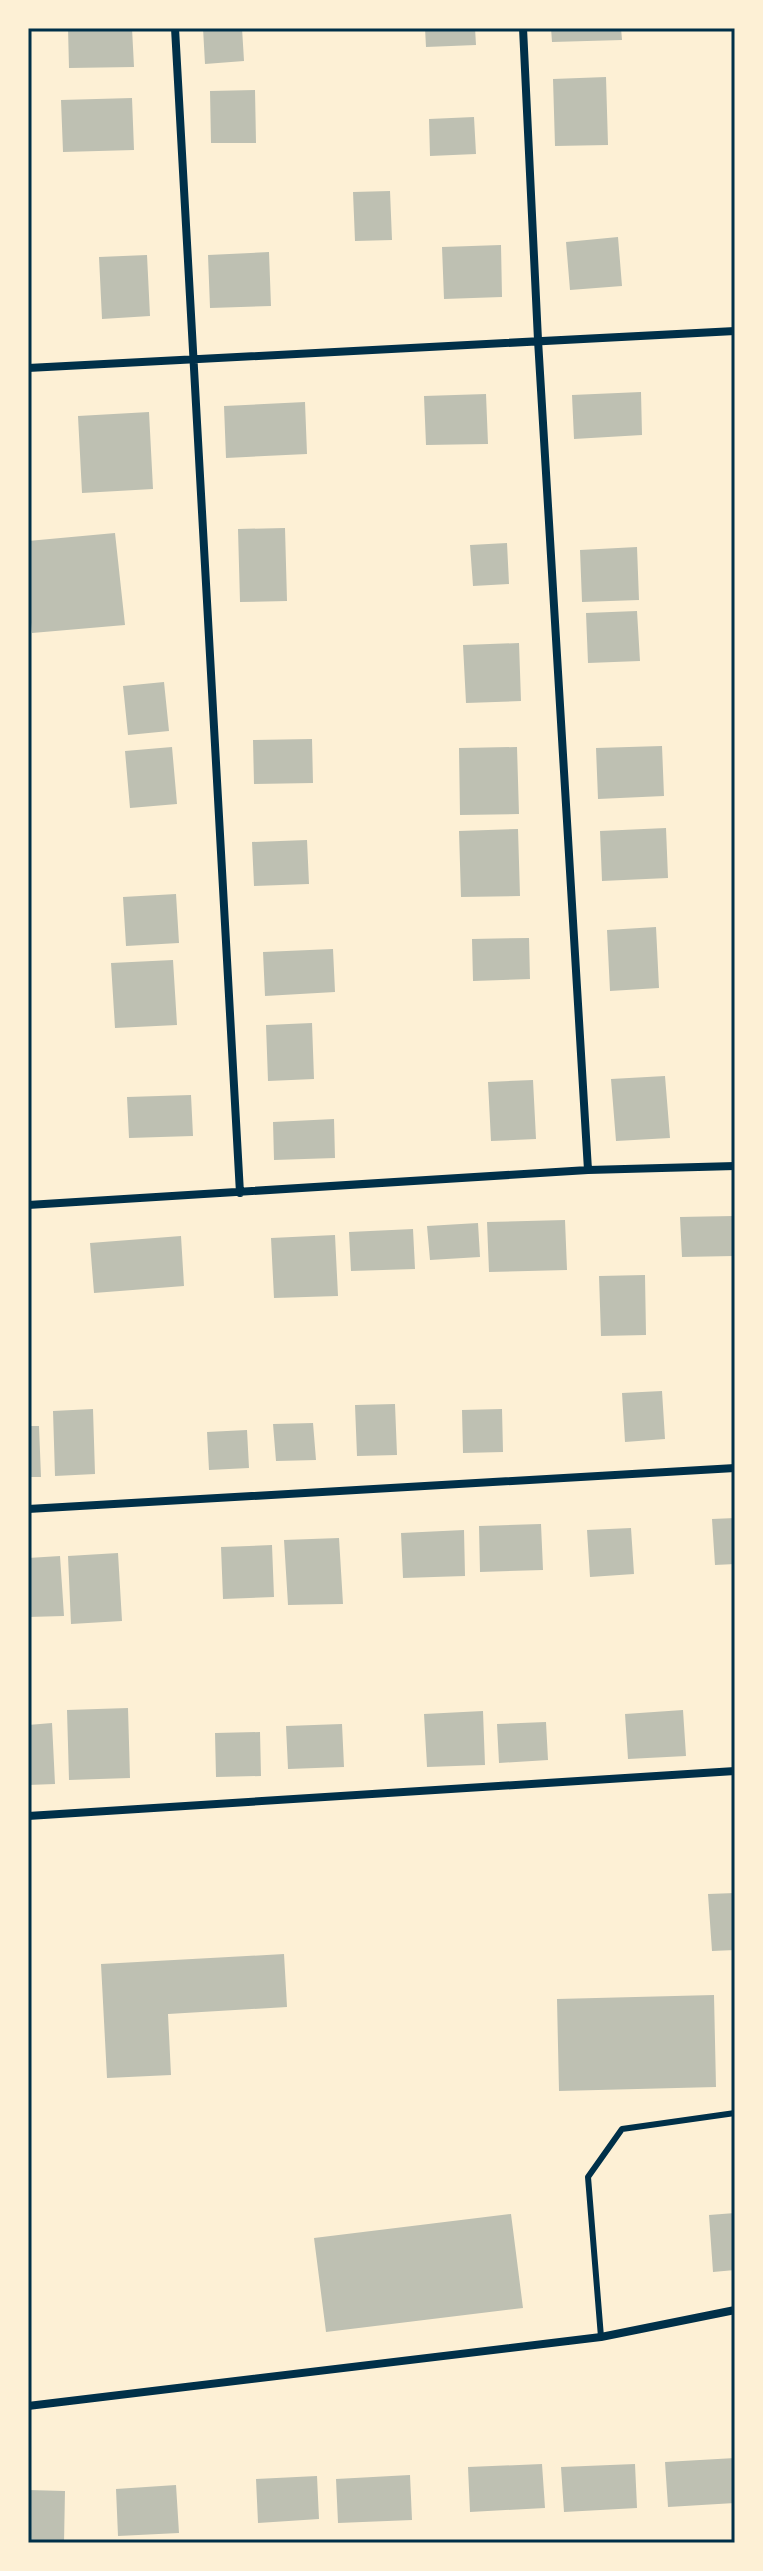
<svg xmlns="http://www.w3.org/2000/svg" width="763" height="2571" font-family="'Open Sans',sans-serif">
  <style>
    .building { fill: #bec0b2 }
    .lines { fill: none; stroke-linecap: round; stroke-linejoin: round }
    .service { stroke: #003049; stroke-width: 6 }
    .minor { stroke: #003049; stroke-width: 8 }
    .neatline { fill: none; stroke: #003049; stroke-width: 3 }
  </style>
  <rect width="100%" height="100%" fill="#fdf0d5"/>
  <path class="building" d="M 68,28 L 132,28 L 134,67 L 69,68 Z
    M 203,28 L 242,28 L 244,61 L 205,64 Z
    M 425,28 L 475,28 L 476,45 L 426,47 Z
    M 551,28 L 621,28 L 622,40 L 552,42 Z
    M 606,77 L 608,145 L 555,146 L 553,79 Z
    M 255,90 L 256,143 L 211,143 L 210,91 Z
    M 132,98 L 134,150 L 63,152 L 61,100 Z
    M 474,117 L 476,154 L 430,156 L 429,119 Z
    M 390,191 L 392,240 L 355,241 L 353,192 Z
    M 618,237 L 622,286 L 570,290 L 566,242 Z
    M 501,245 L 502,297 L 444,299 L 442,247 Z
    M 269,252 L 271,306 L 210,308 L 208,255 Z
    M 147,255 L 150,316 L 102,319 L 99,257 Z
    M 641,392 L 642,435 L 574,439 L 572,395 Z
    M 486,394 L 488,444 L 426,445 L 424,396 Z
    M 305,402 L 307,454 L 226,458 L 224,406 Z
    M 149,412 L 153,489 L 82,493 L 78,416 Z
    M 285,528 L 287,601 L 240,602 L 238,529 Z
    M 115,533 L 125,625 L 32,633 L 28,590 L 28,541 Z
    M 507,543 L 509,584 L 473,586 L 470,545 Z
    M 637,547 L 639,600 L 582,602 L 580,550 Z
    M 637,611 L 640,661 L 588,663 L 586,613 Z
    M 519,643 L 521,701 L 466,703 L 463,645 Z
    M 164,682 L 169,731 L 128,735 L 123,686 Z
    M 312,739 L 313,783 L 254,784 L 253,740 Z
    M 662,746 L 664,796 L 598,799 L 596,748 Z
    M 172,747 L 177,804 L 130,808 L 125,751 Z
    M 517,747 L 519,814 L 460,815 L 459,748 Z
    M 666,828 L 668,878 L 602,881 L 600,831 Z
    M 518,829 L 520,896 L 461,897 L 459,831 Z
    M 307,840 L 309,884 L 254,886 L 252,842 Z
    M 176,894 L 179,943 L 126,946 L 123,897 Z
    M 656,927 L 659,988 L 610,991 L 607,930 Z
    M 529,938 L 530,979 L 473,981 L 472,939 Z
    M 333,949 L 335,992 L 265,996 L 263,952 Z
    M 173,960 L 177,1025 L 115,1028 L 111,963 Z
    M 312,1023 L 314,1079 L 268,1081 L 266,1025 Z
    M 665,1076 L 670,1138 L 616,1141 L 611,1079 Z
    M 533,1080 L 536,1139 L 491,1141 L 488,1082 Z
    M 191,1095 L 193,1136 L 129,1138 L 127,1097 Z
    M 334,1119 L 335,1158 L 274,1160 L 273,1122 Z
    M 733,1216 L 734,1256 L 682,1257 L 680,1217 Z
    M 565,1220 L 567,1270 L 489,1272 L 487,1222 Z
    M 478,1223 L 480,1257 L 430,1260 L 427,1226 Z
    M 413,1229 L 415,1269 L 351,1271 L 349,1232 Z
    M 335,1235 L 338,1296 L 274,1298 L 271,1238 Z
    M 181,1236 L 184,1286 L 94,1293 L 90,1243 Z
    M 645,1275 L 646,1335 L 601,1336 L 599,1276 Z
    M 662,1391 L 665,1439 L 625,1442 L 622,1393 Z
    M 395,1404 L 397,1455 L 357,1456 L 355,1405 Z
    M 93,1409 L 95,1474 L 55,1476 L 53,1411 Z
    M 502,1409 L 503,1452 L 463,1453 L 462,1410 Z
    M 313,1423 L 316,1460 L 276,1461 L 273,1424 Z
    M 28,1426 L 39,1426 L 41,1477 L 28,1477 Z
    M 247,1430 L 249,1468 L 209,1470 L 207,1432 Z
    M 735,1518 L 735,1564 L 715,1565 L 712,1519 Z
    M 541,1524 L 543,1570 L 480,1572 L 479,1526 Z
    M 631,1528 L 634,1574 L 590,1577 L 587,1530 Z
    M 464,1530 L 465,1576 L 403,1578 L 401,1533 Z
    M 339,1538 L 343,1604 L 288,1605 L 284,1540 Z
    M 272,1545 L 274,1597 L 223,1599 L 221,1547 Z
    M 118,1553 L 122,1621 L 71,1624 L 68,1556 Z
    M 60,1556 L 64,1616 L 28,1617 L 28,1558 Z
    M 128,1708 L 130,1778 L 69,1780 L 67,1710 Z
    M 683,1710 L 686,1756 L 628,1759 L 625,1714 Z
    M 483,1711 L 485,1765 L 427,1767 L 424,1714 Z
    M 546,1722 L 548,1760 L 499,1763 L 497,1724 Z
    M 52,1723 L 55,1784 L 28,1785 L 28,1725 Z
    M 342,1724 L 344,1767 L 288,1769 L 286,1726 Z
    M 260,1732 L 261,1776 L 216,1777 L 215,1733 Z
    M 735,1893 L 735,1950 L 712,1951 L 708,1894 Z
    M 284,1954 L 287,2007 L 168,2014 L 171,2075 L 107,2078 L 101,1964 Z
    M 714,1995 L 716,2087 L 559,2091 L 557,1999 Z
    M 735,2213 L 735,2270 L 713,2272 L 709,2215 Z
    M 511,2214 L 523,2308 L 326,2332 L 314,2238 Z
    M 735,2458 L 735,2503 L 668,2507 L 665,2462 Z
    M 542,2464 L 545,2508 L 470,2512 L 468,2467 Z
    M 635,2464 L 637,2508 L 564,2512 L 561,2467 Z
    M 410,2475 L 412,2520 L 338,2523 L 336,2479 Z
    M 317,2476 L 319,2519 L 258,2523 L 256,2479 Z
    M 176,2485 L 179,2533 L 118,2536 L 116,2489 Z
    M 28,2490 L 65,2491 L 64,2543 L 28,2543 Z"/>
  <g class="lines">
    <path class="service" d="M 601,2337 L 588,2177 L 622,2129 L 735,2113"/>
    <path class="minor" d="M 175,28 L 240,1193
      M 523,28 L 538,340 L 588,1170
      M 28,368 L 735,331
      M 28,1205 L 588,1170 L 735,1166
      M 28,1509 L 735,1468
      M 28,1816 L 735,1771
      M 28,2406 L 601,2337 L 735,2310"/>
  </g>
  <rect width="763" height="2571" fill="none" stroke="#fdf0d5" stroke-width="60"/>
  <rect x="30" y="30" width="703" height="2511" class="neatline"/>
</svg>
